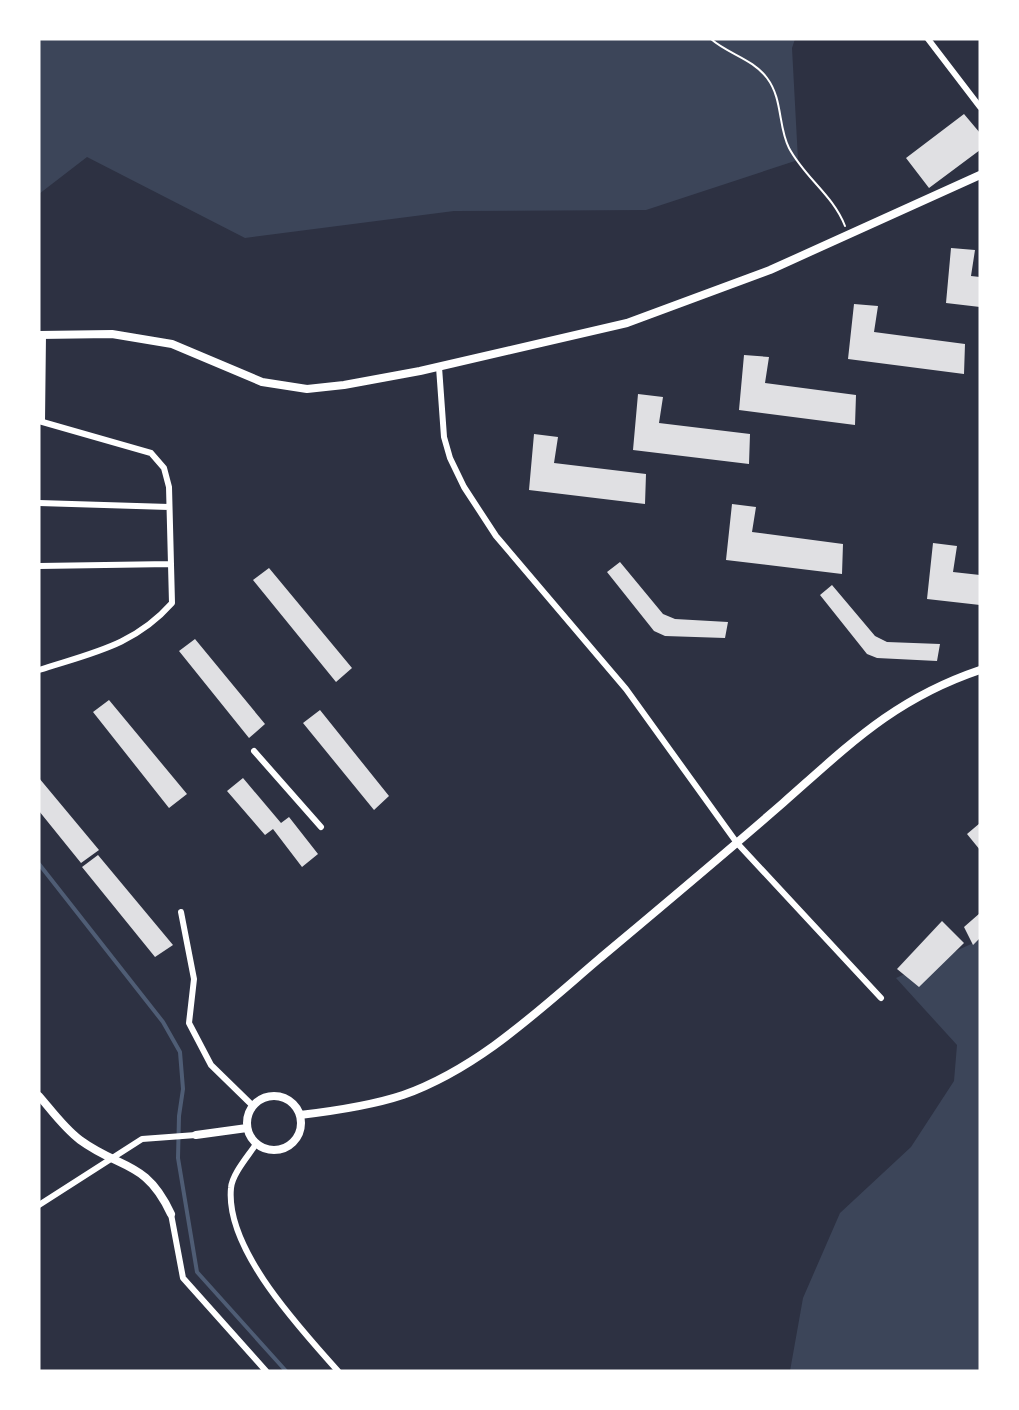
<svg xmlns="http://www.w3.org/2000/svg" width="1019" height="1410" font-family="Overpass,sans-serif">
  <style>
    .green { fill: #3c4559 }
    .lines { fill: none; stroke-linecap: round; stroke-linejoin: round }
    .stream { stroke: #4f5d75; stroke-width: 4 }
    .building { fill: #e0e0e3 }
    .path { stroke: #fff; stroke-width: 2 }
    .minor { stroke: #fff; stroke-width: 6 }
    .tertiary { stroke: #fff; stroke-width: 8 }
  </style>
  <rect width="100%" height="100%" fill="#2d3142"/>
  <path class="green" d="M 39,39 L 795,39 L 792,48 L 798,160 L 646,210 L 454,211 L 245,238 L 87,157 L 39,194 Z
    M 980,940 L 980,1371 L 790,1371 L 803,1298 L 840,1213 L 911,1147 L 954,1081 L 957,1045 L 896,978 Z"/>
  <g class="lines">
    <path class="stream" d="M 39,864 L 163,1022 L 180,1052 L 183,1089 L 179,1116 L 178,1158 L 197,1272 L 286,1371"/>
  </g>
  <path class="building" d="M 964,114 L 980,133 L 980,150 L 929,188 L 906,158 Z
    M 951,248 L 975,250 L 971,276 L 980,277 L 980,307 L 946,303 Z
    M 854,304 L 878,306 L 874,332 L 965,344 L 964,374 L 848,359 Z
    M 744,355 L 769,357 L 765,383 L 856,395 L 855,425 L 739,410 Z
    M 638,394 L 663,397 L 659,423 L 750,434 L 749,464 L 633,450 Z
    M 534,434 L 558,437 L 554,463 L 646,474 L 645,504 L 529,490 Z
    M 732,504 L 756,507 L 752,532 L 843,544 L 842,574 L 726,560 Z
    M 933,543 L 957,546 L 953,572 L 980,575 L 980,605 L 927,599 Z
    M 620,562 L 663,614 L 675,619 L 728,622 L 725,638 L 665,636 L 654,631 L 607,572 Z
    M 269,568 L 352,668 L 336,682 L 253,580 Z
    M 832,585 L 875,636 L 887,642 L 940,644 L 937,661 L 877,658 L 867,654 L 820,595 Z
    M 195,639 L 265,724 L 249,738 L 179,651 Z
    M 109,700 L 187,794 L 169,808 L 93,712 Z
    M 320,710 L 389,796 L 374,810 L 303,723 Z
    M 39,778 L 99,850 L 81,863 L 39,811 Z
    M 243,778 L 281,823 L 289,817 L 318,854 L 302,867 L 273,829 L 265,835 L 227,791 Z
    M 980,823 L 980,850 L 967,834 Z
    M 98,855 L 173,945 L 155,957 L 82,867 Z
    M 980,913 L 980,938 L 973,945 L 964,927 Z
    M 942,921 L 964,943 L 919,987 L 897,969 Z"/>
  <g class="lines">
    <path class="path" d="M 711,39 C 728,54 753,59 767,78 C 783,99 778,127 789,148 C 805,178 833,195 845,226"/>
    <path class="minor" d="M 928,39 L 980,107
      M 439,367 L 444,437 L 450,458 L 464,487 L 496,536 L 626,689 L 737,843 L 881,998
      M 39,421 L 151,453 L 164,468 L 169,487 L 172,603 C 134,646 91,653 39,670
      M 42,421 L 43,335
      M 39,503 L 169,507
      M 39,566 L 171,564
      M 254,751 L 321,827
      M 181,912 L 194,979 L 189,1023 L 211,1065 L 253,1106
      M 256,1144 C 249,1155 232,1174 231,1188 C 225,1249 300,1328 338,1371
      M 39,1205 L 142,1139 L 196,1135
      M 171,1214 L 183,1278 L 266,1371"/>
    <path class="tertiary" d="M 39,335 L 112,334 L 172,344 L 262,382 L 307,389 L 344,385 L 420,371 L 627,323 L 770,270 L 980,175
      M247 1123a27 27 0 1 1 54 0a27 27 0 1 1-54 0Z
      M 39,1096 C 52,1111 64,1128 80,1140 C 121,1170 146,1160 171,1214
      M 300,1115 C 334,1111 370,1106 403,1095 C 479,1068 539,1010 599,959 C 661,907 722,856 783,803 C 849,745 894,699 980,670
      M 196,1135 L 247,1128"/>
  </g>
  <rect width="1019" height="1410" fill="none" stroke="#ffffff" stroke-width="81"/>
</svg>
